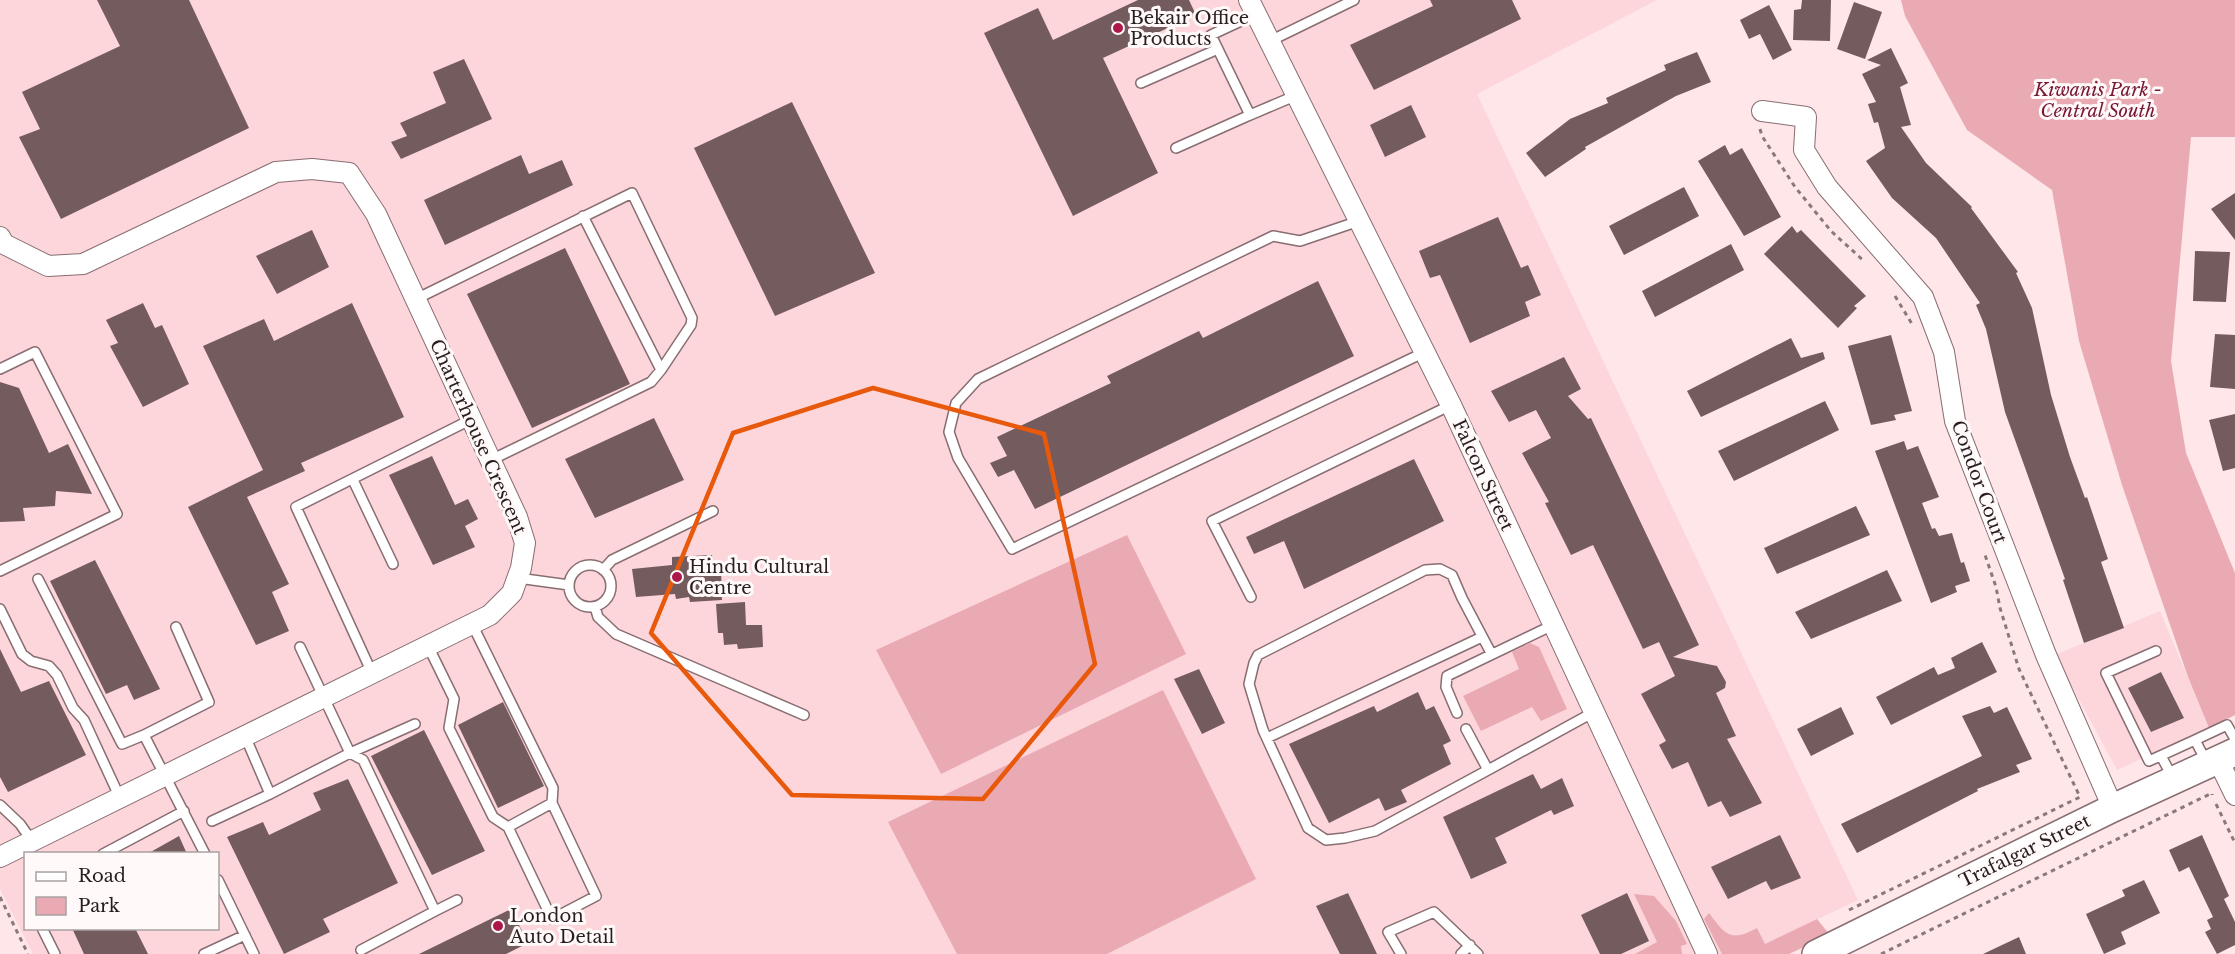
<svg xmlns="http://www.w3.org/2000/svg" width="2235" height="954" font-family="'Libre Baskerville',serif">
  <style>
    .built { fill: #fdd6db; fill-rule: evenodd }
    .green { fill: #eaaab4 }
    .building { fill: #745b5e }
    .lines { fill: none; stroke-linecap: round; stroke-linejoin: round }
    .lane-casing { stroke: #886d71; stroke-width: 12 }
    .street-casing { stroke: #886d71; stroke-width: 22 }
    .secondary-casing { stroke: #886d71; stroke-width: 30 }
    .path { stroke: #8a797b; stroke-width: 3; stroke-dasharray: 4.5 4.5; stroke-linecap: butt }
    .lane { stroke: #fff; stroke-width: 9 }
    .street { stroke: #fff; stroke-width: 20 }
    .secondary { stroke: #fff; stroke-width: 27 }
    .marked { fill: none; stroke: #e8590c; stroke-width: 4.5; stroke-linejoin: round }
    .poi-dot { fill: #ab1849; stroke: #fff9f9; stroke-width: 2 }
    .labels { text-anchor: middle; dominant-baseline: central; stroke-width: 6; stroke-linejoin: round; paint-order: stroke }
    .poi-label { font-size: 18px; fill: #281e1f; stroke: #fff9f9; text-anchor: start }
    .park-label { font-size: 18px; font-style: italic; fill: #771733; stroke: #fff9f9 }
    .street-label { font-size: 18px; fill: #281e1f; stroke: #fff9f9 }
  </style>
  <rect width="100%" height="100%" fill="#ffe6e9"/>
  <path class="built" d="M 0,0 L 1657,0 L 1477,94 L 1858,900 L 1744,954 L 33,954 L 0,889 ZM 26,854 L 218,854 L 218,928 L 26,928 Z
    M 2160,611 L 2209,728 L 2117,770 L 2055,655 Z"/>
  <path class="green" d="M 1901,0 L 2235,0 L 2235,137 L 2191,137 L 2171,361 L 2186,453 L 2235,573 L 2235,715 L 2209,728 L 2188,677 L 2122,485 L 2079,341 L 2052,190 L 1967,130 L 1905,16 Z
    M 1127,535 L 1186,654 L 941,774 L 876,650 Z
    M 1530,643 L 1539,647 L 1567,709 L 1541,721 L 1532,707 L 1481,731 L 1463,696 L 1519,669 L 1512,652 Z
    M 1163,690 L 1256,879 L 1107,954 L 957,954 L 888,822 Z
    M 1634,894 L 1654,896 L 1676,921 L 1687,944 L 1681,946 L 1682,954 L 1635,954 L 1657,942 Z
    M 1709,913 C 1725,934 1730,943 1757,928 L 1765,944 L 1817,919 L 1830,935 L 1789,954 L 1722,954 L 1704,919 Z"/>
  <path class="building" d="M 97,0 L 189,0 L 249,128 L 61,219 L 19,137 L 40,129 L 22,92 L 120,46 Z
    M 1138,0 L 1189,0 L 1196,15 L 1103,58 L 1158,173 L 1073,216 L 984,33 L 1038,8 L 1053,40 Z
    M 1430,0 L 1512,0 L 1521,19 L 1374,90 L 1350,45 L 1433,6 Z
    M 1802,0 L 1831,0 L 1830,41 L 1793,40 L 1794,10 L 1801,9 Z
    M 1854,2 L 1882,12 L 1865,59 L 1837,49 Z
    M 1769,5 L 1792,50 L 1773,60 L 1760,34 L 1749,39 L 1740,20 Z
    M 1891,48 L 1908,83 L 1900,87 L 1911,125 L 1901,127 L 1926,163 L 1972,207 L 1971,208 L 2018,272 L 2016,273 L 2032,308 L 2051,395 L 2070,457 L 2085,498 L 2087,497 L 2108,559 L 2101,562 L 2124,628 L 2084,643 L 2063,580 L 2065,579 L 2005,412 L 1986,329 L 1976,305 L 1980,303 L 1936,238 L 1892,198 L 1866,161 L 1885,148 L 1878,122 L 1874,123 L 1868,104 L 1876,102 L 1862,74 L 1881,65 L 1867,60 Z
    M 1697,52 L 1711,82 L 1676,96 L 1585,147 L 1586,149 L 1545,177 L 1526,153 L 1570,119 L 1608,103 L 1606,98 L 1666,70 L 1664,65 Z
    M 464,59 L 492,119 L 401,159 L 391,142 L 407,136 L 400,123 L 446,103 L 433,72 Z
    M 792,102 L 875,273 L 775,316 L 694,148 Z
    M 1411,105 L 1426,137 L 1385,157 L 1370,125 Z
    M 1725,145 L 1730,155 L 1742,148 L 1781,217 L 1744,236 L 1698,161 Z
    M 521,155 L 529,174 L 562,160 L 573,185 L 445,245 L 424,200 Z
    M 1684,187 L 1699,216 L 1624,255 L 1609,226 Z
    M 2235,193 L 2235,240 L 2211,209 Z
    M 1498,217 L 1521,268 L 1528,265 L 1541,295 L 1525,302 L 1530,316 L 1470,343 L 1440,275 L 1430,278 L 1419,251 Z
    M 1792,226 L 1797,233 L 1801,230 L 1866,296 L 1854,306 L 1857,308 L 1838,328 L 1764,254 Z
    M 312,230 L 329,267 L 277,294 L 256,256 Z
    M 1731,244 L 1744,270 L 1655,317 L 1642,291 Z
    M 565,248 L 630,384 L 532,428 L 467,294 Z
    M 2195,251 L 2230,252 L 2226,302 L 2193,301 Z
    M 1318,281 L 1354,356 L 1035,509 L 1014,470 L 998,477 L 990,463 L 1007,456 L 997,437 L 1111,383 L 1107,376 L 1199,331 L 1203,338 Z
    M 143,303 L 155,328 L 162,325 L 189,384 L 143,407 L 110,346 L 118,343 L 106,320 Z
    M 352,303 L 404,417 L 301,463 L 305,471 L 247,497 L 289,584 L 272,592 L 289,631 L 256,645 L 188,507 L 263,470 L 203,346 L 264,319 L 274,341 Z
    M 2215,334 L 2235,335 L 2235,389 L 2210,387 Z
    M 1891,335 L 1912,411 L 1894,415 L 1896,420 L 1871,425 L 1848,346 Z
    M 1791,338 L 1801,358 L 1823,352 L 1825,359 L 1701,417 L 1687,391 Z
    M 1564,357 L 1581,389 L 1568,396 L 1588,419 L 1591,418 L 1699,645 L 1673,657 L 1717,666 L 1726,682 L 1725,688 L 1716,693 L 1736,736 L 1727,739 L 1762,803 L 1730,817 L 1721,801 L 1708,807 L 1688,762 L 1672,769 L 1659,745 L 1666,741 L 1641,694 L 1675,676 L 1659,642 L 1643,649 L 1593,545 L 1571,555 L 1545,503 L 1549,502 L 1522,453 L 1551,438 L 1536,410 L 1509,422 L 1491,391 Z
    M 0,382 L 19,388 L 49,453 L 68,444 L 92,494 L 56,491 L 55,506 L 23,508 L 25,521 L 0,522 Z
    M 1825,401 L 1839,430 L 1734,481 L 1718,451 Z
    M 2235,414 L 2235,468 L 2223,471 L 2209,420 Z
    M 654,418 L 684,480 L 595,518 L 565,459 Z
    M 1904,441 L 1907,450 L 1918,446 L 1939,497 L 1922,503 L 1932,529 L 1935,528 L 1939,536 L 1952,533 L 1961,563 L 1964,562 L 1970,581 L 1955,586 L 1957,592 L 1931,603 L 1875,451 Z
    M 432,456 L 455,505 L 468,499 L 478,519 L 465,526 L 475,547 L 433,565 L 389,475 Z
    M 1414,459 L 1444,521 L 1304,589 L 1284,541 L 1254,554 L 1246,537 Z
    M 1856,506 L 1870,535 L 1777,574 L 1764,548 Z
    M 712,555 L 713,569 L 721,569 L 722,600 L 690,602 L 689,597 L 676,599 L 675,594 L 636,597 L 632,569 L 672,565 L 672,557 Z
    M 95,560 L 160,689 L 134,700 L 127,685 L 106,694 L 50,581 Z
    M 1887,570 L 1902,601 L 1811,639 L 1795,612 Z
    M 745,602 L 746,625 L 762,625 L 763,647 L 738,649 L 737,644 L 724,645 L 723,633 L 718,633 L 716,604 Z
    M 1982,642 L 1997,672 L 1891,725 L 1876,697 L 1934,667 L 1938,675 L 1955,668 L 1951,658 Z
    M 0,649 L 21,692 L 49,681 L 86,755 L 8,792 L 0,777 Z
    M 1199,669 L 1225,723 L 1202,734 L 1174,679 Z
    M 2161,672 L 2184,718 L 2151,732 L 2128,688 Z
    M 1418,692 L 1426,710 L 1434,706 L 1451,741 L 1443,745 L 1451,764 L 1401,790 L 1407,802 L 1385,811 L 1379,798 L 1329,823 L 1289,744 L 1374,706 L 1377,712 Z
    M 503,702 L 544,786 L 498,808 L 458,725 Z
    M 1990,706 L 1994,713 L 2007,707 L 2032,759 L 2016,765 L 2020,772 L 1977,789 L 1978,791 L 1857,853 L 1841,824 L 1982,756 L 1962,716 Z
    M 1841,707 L 1854,734 L 1811,756 L 1797,729 Z
    M 424,730 L 485,851 L 432,875 L 371,756 Z
    M 1533,774 L 1541,789 L 1562,778 L 1574,806 L 1554,815 L 1551,810 L 1495,838 L 1507,863 L 1471,879 L 1443,817 Z
    M 348,779 L 398,883 L 323,919 L 330,932 L 284,954 L 227,837 L 263,822 L 269,835 L 321,810 L 313,793 Z
    M 1780,835 L 1801,878 L 1771,890 L 1766,881 L 1728,899 L 1711,867 Z
    M 2202,835 L 2229,896 L 2224,899 L 2235,922 L 2235,945 L 2217,954 L 2205,932 L 2211,929 L 2207,920 L 2213,917 L 2189,867 L 2179,872 L 2169,850 Z
    M 179,836 L 187,854 L 147,854 Z
    M 2144,880 L 2160,913 L 2121,932 L 2126,944 L 2104,954 L 2086,914 L 2125,896 L 2122,890 Z
    M 1348,893 L 1377,954 L 1340,954 L 1316,906 Z
    M 1627,893 L 1649,941 L 1621,954 L 1600,954 L 1581,915 Z
    M 511,909 L 528,943 L 506,954 L 419,954 Z
    M 72,928 L 135,928 L 148,954 L 84,954 Z
    M 2019,937 L 2026,954 L 1983,954 Z"/>
  <g class="lines">
    <defs>
      <path id="lane" d="M 1256,14 L 1211,35 L 1250,115 L 1297,95
        M 1270,41 L 1354,0
        M 1141,83 L 1218,49
        M 1176,148 L 1250,115
        M 583,216 L 661,370
        M 1359,221 L 1300,241 L 1273,236 L 978,379 L 956,403 L 949,432 L 958,458 L 1012,549 L 1425,352
        M 416,299 L 632,193 L 692,318 L 691,325 L 661,370 L 651,382 L 491,460
        M 0,369 L 35,352 L 117,514 L 0,571
        M 353,480 L 393,564
        M569 586a21 21 0 1 1 42 0a21 21 0 1 1-42 0Z
        M 603,570 L 612,560 L 713,511
        M 518,578 L 569,585
        M 38,579 L 122,744 L 144,735
        M 1251,597 L 1212,521 L 1451,405
        M 595,607 L 598,617 L 616,634 L 804,715
        M 0,609 L 22,654 L 31,661 L 49,666 L 57,675 L 73,708 L 84,720 L 120,798
        M 176,627 L 209,702 L 144,735 L 205,854
        M 428,646 L 454,699 L 449,728 L 493,817 L 508,827 L 552,919 L 596,896 L 552,803 L 553,788 L 472,624
        M 300,647 L 350,753 L 363,760 L 435,911 L 361,950
        M 2156,651 L 2106,673 L 2149,761 L 2195,740 L 2207,763
        M 372,673 L 296,507 L 472,419
        M 1457,713 L 1446,687 L 1447,676 L 1553,625
        M 1466,729 L 1488,770 L 1594,712
        M 245,736 L 270,794 L 350,753 L 415,724
        M 1267,738 L 1482,637
        M 2195,740 L 2227,725 L 2235,739
        M 2161,756 L 2173,778
        M 1488,770 L 1375,831 L 1345,838 L 1326,840 L 1308,828 L 1263,730 L 1249,684 L 1254,663 L 1258,655 L 1425,570 L 1440,569 L 1452,575 L 1462,598 L 1491,653
        M 0,805 L 20,824 L 32,841
        M 212,821 L 270,794
        M 508,827 L 552,803
        M 103,854 L 184,811
        M 218,880 L 254,954
        M 435,911 L 457,900
        M 42,928 L 55,954
        M 204,954 L 245,935
        M 1401,954 L 1388,932 L 1434,912 L 1478,954
        M 1461,954 L 1470,945"/>
      <path id="street" d="M 1249,0 L 1451,405 L 1707,954
        M 1762,111 L 1806,117 L 1804,150 L 1827,187 L 1923,297 L 1944,352 L 1955,421 L 2046,655 L 2113,808
        M 0,237 L 4,244 L 48,266 L 83,264 L 276,172 L 312,169 L 349,173 L 376,214 L 517,517 L 525,543 L 521,568 L 512,593 L 490,615 L 0,857
        M 2218,760 L 2235,795"/>
      <path id="secondary" d="M 1816,954 L 2113,808 L 2235,752"/>
    </defs>
    <use href="#lane" class="lane-casing"/>
    <use href="#street" class="street-casing"/>
    <use href="#secondary" class="secondary-casing"/>
    <path class="path" d="M 1760,129 L 1762,136 L 1795,187 L 1831,231 L 1865,262
      M 1895,296 L 1912,324
      M 2216,804 L 2235,843
      M 0,897 L 28,954
      M 1849,910 L 2080,797 L 2019,669 L 2000,608 L 1996,587 L 1984,552
      M 1881,954 L 2212,793 L 2212,795"/>
    <use href="#lane" class="lane"/>
    <use href="#street" class="street"/>
    <use href="#secondary" class="secondary"/>
  </g>
  <path class="marked" d="M 873,388 L 1044,434 L 1095,664 L 983,799 L 792,795 L 651,633 L 733,433 Z"/>
  <g class="poi-dot">
    <circle cx="1118" cy="28" r="6"/>
    <circle cx="677" cy="577" r="6"/>
    <circle cx="498" cy="926" r="6"/>
  </g>
  <g class="labels">
    <g class="poi-label">
      <text x="1130" y="18">Bekair Office<tspan x="1130" dy="21">Products</tspan></text>
      <text x="689" y="567">Hindu Cultural<tspan x="689" dy="21">Centre</tspan></text>
      <text x="510" y="916">London<tspan x="510" dy="21">Auto Detail</tspan></text>
    </g>
    <g class="park-label">
      <text x="2098" y="90">Kiwanis Park -<tspan x="2098" dy="21">Central South</tspan></text>
    </g>
    <g class="street-label">
      <text transform="translate(478 437) rotate(66)">Charterhouse Crescent</text>
      <text transform="translate(1483 475) rotate(65)">Falcon Street</text>
      <text transform="translate(1979 482) rotate(70)">Condor Court</text>
      <text transform="translate(2025 851) rotate(-26)">Trafalgar Street</text>
    </g>
  </g>
  <rect x="24" y="852" width="195" height="78" fill="#fff9f9" stroke="#a9a1a2" stroke-width="1.5"/>
  <rect x="36" y="872" width="30" height="9" fill="#ffffff" stroke="#a9a1a2" stroke-width="1.5"/>
  <text x="78" y="882" font-size="18" fill="#281e1f">Road</text>
  <rect x="36" y="897" width="30" height="18" fill="#eaaab4" stroke="#a9a1a2" stroke-width="1.5"/>
  <text x="78" y="912" font-size="18" fill="#281e1f">Park</text>
</svg>
